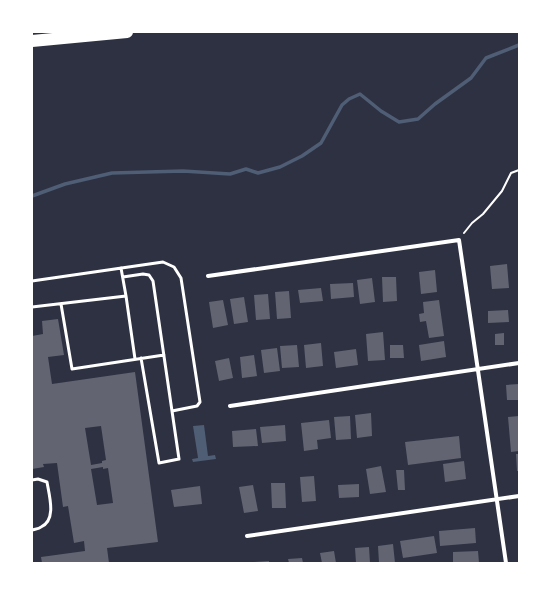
<svg xmlns="http://www.w3.org/2000/svg" width="551" height="595" font-family="Spectral,serif">
  <style>
    .water { fill: #4f5d75 }
    .lines { fill: none; stroke-linecap: round; stroke-linejoin: round }
    .stream { stroke: #4f5d75; stroke-width: 3.5 }
    .building { fill: #626471; fill-rule: evenodd }
    .path { stroke: #fff; stroke-width: 2 }
    .service { stroke: #fff; stroke-width: 3 }
    .minor { stroke: #fff; stroke-width: 4 }
    .motorway { stroke: #fff; stroke-width: 12 }
  </style>
  <rect width="100%" height="100%" fill="#2d3142"/>
  <path class="water" d="M 204,425 L 208,456 L 215,455 L 216,459 L 193,462 L 192,459 L 198,458 L 193,426 Z"/>
  <g class="lines">
    <path class="stream" d="M 32,196 L 65,184 L 112,173 L 183,171 L 230,174 L 246,169 L 258,173 L 280,167 L 302,156 L 321,143 L 342,105 L 349,99 L 360,94 L 381,111 L 399,122 L 418,119 L 435,104 L 471,78 L 486,58 L 519,45"/>
  </g>
  <path class="building" d="M 507,264 L 509,288 L 492,289 L 490,266 Z
    M 435,270 L 437,292 L 421,294 L 419,272 Z
    M 382,277 L 396,277 L 397,301 L 383,302 Z
    M 372,278 L 375,302 L 360,304 L 357,280 Z
    M 353,283 L 354,297 L 331,299 L 330,284 Z
    M 321,288 L 323,301 L 300,303 L 298,290 Z
    M 289,291 L 291,318 L 277,319 L 275,292 Z
    M 268,294 L 270,319 L 256,320 L 254,295 Z
    M 244,297 L 248,322 L 234,324 L 230,299 Z
    M 223,300 L 228,325 L 213,328 L 209,302 Z
    M 439,300 L 444,336 L 429,338 L 426,321 L 420,322 L 419,314 L 424,313 L 423,302 Z
    M 508,310 L 509,322 L 488,323 L 488,311 Z
    M 58,319 L 64,355 L 48,357 L 52,384 L 135,372 L 158,542 L 107,548 L 109,563 L 42,563 L 41,557 L 85,551 L 84,541 L 74,543 L 68,506 L 63,507 L 57,463 L 43,464 L 44,467 L 32,469 L 32,336 L 43,334 L 42,321 ZM 101,426 L 106,460 L 102,461 L 102,463 L 91,465 L 85,428 ZM 103,467 L 103,469 L 108,468 L 113,503 L 97,505 L 91,469 Z
    M 383,332 L 385,360 L 368,361 L 366,334 Z
    M 504,333 L 504,345 L 495,345 L 495,334 Z
    M 444,341 L 446,357 L 421,361 L 419,345 Z
    M 321,343 L 323,366 L 306,368 L 304,345 Z
    M 297,345 L 299,367 L 282,368 L 280,346 Z
    M 390,345 L 403,345 L 404,358 L 390,358 Z
    M 277,348 L 280,371 L 264,373 L 261,350 Z
    M 356,349 L 358,365 L 336,368 L 334,352 Z
    M 254,355 L 257,376 L 242,378 L 240,357 Z
    M 229,358 L 233,378 L 219,381 L 215,361 Z
    M 519,384 L 519,400 L 507,400 L 506,385 Z
    M 371,413 L 372,436 L 357,438 L 355,415 Z
    M 350,416 L 351,439 L 336,440 L 334,417 Z
    M 519,416 L 519,451 L 511,452 L 508,417 Z
    M 329,420 L 331,438 L 317,440 L 318,449 L 304,451 L 301,423 Z
    M 285,425 L 286,441 L 262,443 L 260,427 Z
    M 256,429 L 258,446 L 233,447 L 232,431 Z
    M 459,436 L 461,458 L 408,465 L 405,442 Z
    M 516,454 L 519,454 L 519,471 L 517,471 Z
    M 464,461 L 466,479 L 445,482 L 443,464 Z
    M 381,466 L 386,492 L 370,494 L 366,469 Z
    M 396,470 L 404,470 L 405,490 L 398,490 Z
    M 314,476 L 316,501 L 302,502 L 300,477 Z
    M 271,483 L 285,483 L 286,508 L 272,508 Z
    M 359,484 L 359,497 L 339,498 L 338,485 Z
    M 253,485 L 258,511 L 244,513 L 239,487 Z
    M 200,486 L 202,504 L 174,507 L 171,490 Z
    M 475,528 L 476,543 L 440,546 L 439,531 Z
    M 434,536 L 437,553 L 403,558 L 400,541 Z
    M 393,544 L 395,563 L 379,563 L 378,546 Z
    M 369,547 L 370,563 L 356,563 L 355,548 Z
    M 334,551 L 336,563 L 322,563 L 320,553 Z
    M 478,551 L 479,563 L 453,563 L 453,552 Z
    M 302,558 L 303,563 L 289,563 L 288,559 Z
    M 269,561 L 269,563 L 254,563 L 254,562 Z"/>
  <g class="lines">
    <path class="path" d="M 464,233 L 472,223 L 483,214 L 502,191 L 511,173 L 519,170"/>
    <path class="service" d="M 123,277 L 143,274 L 149,275 L 153,281 L 179,459 L 159,463 L 141,358
      M 32,281 L 163,262 L 174,267 L 181,278 L 200,402 L 197,406 L 172,411
      M 126,296 L 135,359
      M 61,304 L 72,369 L 164,355
      M 32,307 L 126,296 L 121,268
      M 32,480 L 38,479 L 47,482 C 49,495 57,520 41,527 C 39,529 35,529 32,530"/>
    <path class="minor" d="M 208,276 L 459,240 L 506,563
      M 230,406 L 519,363
      M 247,536 L 519,496"/>
    <path class="motorway" d="M 32,41 L 127,32"/>
  </g>
  <rect width="551" height="595" fill="none" stroke="#ffffff" stroke-width="66"/>
</svg>
